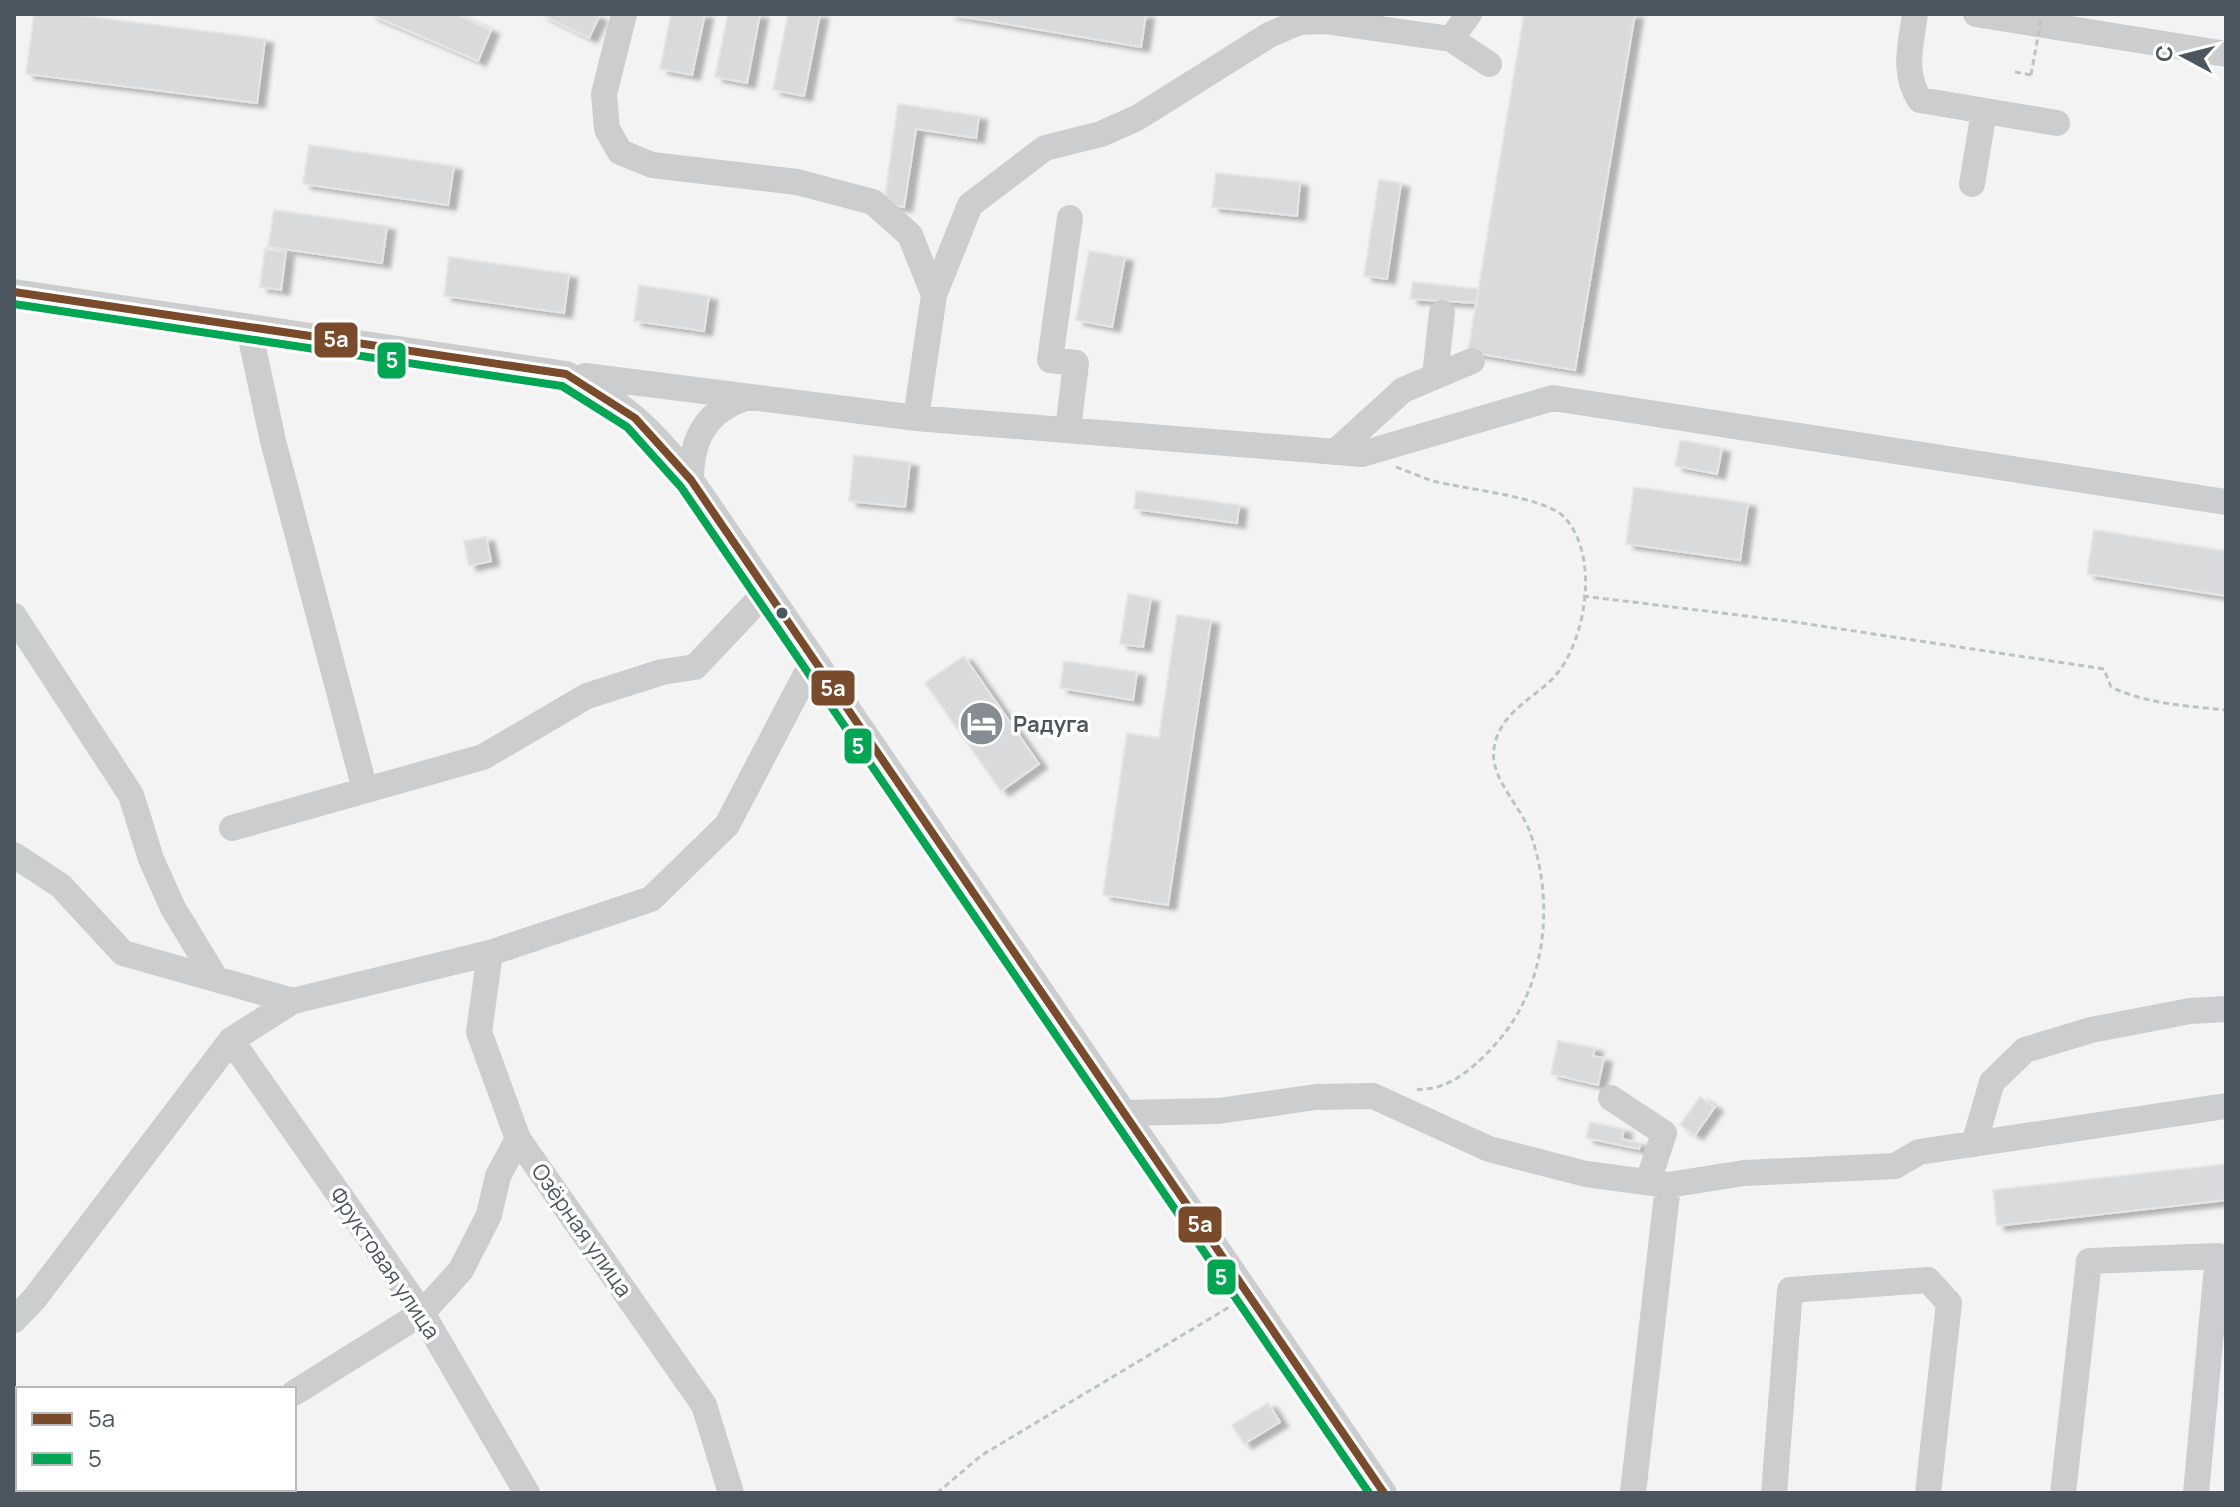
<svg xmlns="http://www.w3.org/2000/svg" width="2240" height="1507" font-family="Manrope,sans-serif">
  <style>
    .building { fill: #d9dadb; stroke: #e5e5e6; stroke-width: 2; filter: url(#shadow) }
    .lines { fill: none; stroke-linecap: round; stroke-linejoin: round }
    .path { stroke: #bac5c1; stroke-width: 3; stroke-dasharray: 6 4; stroke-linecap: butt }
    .minor { stroke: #cbcdce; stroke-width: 26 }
    .path-bridge { stroke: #bac5c1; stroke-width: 3; stroke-dasharray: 6 4; stroke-linecap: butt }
    .bus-1-casing { stroke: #fff; stroke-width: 14 }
    .bus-2-casing { stroke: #fff; stroke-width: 14 }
    .bus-1 { stroke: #7a4b2a; stroke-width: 8 }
    .bus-2 { stroke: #00a651; stroke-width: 8 }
    .bus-dot { fill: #4b565e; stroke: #fff; stroke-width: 3 }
    .labels { text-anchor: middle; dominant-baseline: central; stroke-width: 7; stroke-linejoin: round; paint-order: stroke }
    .poi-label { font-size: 22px; font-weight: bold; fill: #4b565e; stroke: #fff; text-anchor: start }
    .street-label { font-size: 22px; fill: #4b565e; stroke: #fff }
    .line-badge { stroke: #fff; stroke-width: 3 }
    .badge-label { font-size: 22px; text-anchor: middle; font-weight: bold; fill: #fff }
  </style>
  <defs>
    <filter id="shadow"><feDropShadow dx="8" dy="4.5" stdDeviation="2" flood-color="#0004"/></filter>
  </defs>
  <rect width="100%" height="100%" fill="#f3f3f3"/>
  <path class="building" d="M 34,14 L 70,14 L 265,39 L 257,103 L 26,74 Z
    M 369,14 L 456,14 L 491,30 L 478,61 Z
    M 540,14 L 593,14 L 599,17 L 589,38 Z
    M 671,14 L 705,14 L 692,75 L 660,69 Z
    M 728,14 L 760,14 L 747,83 L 715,77 Z
    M 788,14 L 820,14 L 804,96 L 773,90 Z
    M 947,14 L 1146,14 L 1141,47 Z
    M 1524,14 L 1635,14 L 1575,370 L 1468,352 Z
    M 898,104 L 979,116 L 976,138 L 916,129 L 904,207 L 884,204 Z
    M 309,145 L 454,166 L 448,205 L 303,184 Z
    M 1216,173 L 1300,182 L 1297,216 L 1212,207 Z
    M 1379,180 L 1401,183 L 1387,279 L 1364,276 Z
    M 274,210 L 387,226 L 382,263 L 268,247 Z
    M 265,249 L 286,252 L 281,290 L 260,287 Z
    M 1089,251 L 1125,257 L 1112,327 L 1076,320 Z
    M 449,257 L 569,274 L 564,313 L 444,296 Z
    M 1413,282 L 1479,289 L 1476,303 L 1410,299 Z
    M 639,285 L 709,296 L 704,331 L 634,321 Z
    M 1680,440 L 1722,448 L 1717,474 L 1675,466 Z
    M 854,455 L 910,462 L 905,507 L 849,501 Z
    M 1634,487 L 1748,503 L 1740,560 L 1626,544 Z
    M 1136,491 L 1239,505 L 1237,523 L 1134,509 Z
    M 2094,530 L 2226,551 L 2226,596 L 2087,574 Z
    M 486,537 L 491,561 L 469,566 L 464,541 Z
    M 1128,594 L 1151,598 L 1143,647 L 1120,644 Z
    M 1177,615 L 1211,620 L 1168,905 L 1103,895 L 1127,733 L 1159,738 Z
    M 964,656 L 1039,764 L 1001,791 L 925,683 Z
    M 1064,661 L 1137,672 L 1133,700 L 1060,688 Z
    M 1558,1041 L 1595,1048 L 1593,1056 L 1604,1058 L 1598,1085 L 1551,1074 Z
    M 1700,1097 L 1715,1107 L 1695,1135 L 1680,1125 Z
    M 1590,1122 L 1624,1129 L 1622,1139 L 1640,1143 L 1639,1149 L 1586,1138 Z
    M 2226,1164 L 2226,1200 L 1997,1226 L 1993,1190 Z
    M 1268,1403 L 1280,1422 L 1244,1444 L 1232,1425 Z"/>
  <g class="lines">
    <path class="path" d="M 2015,72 L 2031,75
      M 1396,467 C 1407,471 1419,476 1430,480 C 1460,489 1544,496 1564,517 C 1599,554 1587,634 1559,671 C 1541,696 1500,709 1494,748 C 1489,779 1522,806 1531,835 C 1556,908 1545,993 1491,1049 C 1479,1062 1460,1079 1443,1085 C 1434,1089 1422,1089 1413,1090
      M 1583,596 L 1795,622 L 2104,669 L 2111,687 C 2147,704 2187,706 2226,710
      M 937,1493 L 982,1455 L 1231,1306"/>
    <path class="minor" d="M 624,14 L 604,94 L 607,129 L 620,152 L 652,165 L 797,182 L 873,202 L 910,235 L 934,295
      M 1915,14 C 1911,44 1902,73 1920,100 L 2057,123
      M 1976,14 L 2226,54
      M 1451,39 L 1469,14
      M 1972,184 L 1984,111
      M 14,292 L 566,374 C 622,401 653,430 691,480 L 1384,1493
      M 249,329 L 273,441 L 365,790
      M 585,376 L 916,418 L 1362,454 L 1553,398 L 2226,502
      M 1435,376 L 1442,313
      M 916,418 L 934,295 L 970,205 L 1045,148 L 1101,134 L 1137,118 L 1269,35 L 1299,22 L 1324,21 L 1451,39 L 1489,64
      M 1068,430 L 1076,363 L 1050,360 L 1070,218
      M 1335,452 L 1403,390 L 1472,361
      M 691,480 C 691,438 707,409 749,397
      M 14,616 L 131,795 L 151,859 L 173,908 L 216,979
      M 232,828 L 483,757 L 587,696 L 662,672 L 695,667 L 766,592
      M 14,855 L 61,886 L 123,953 L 293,1001
      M 490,953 L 479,1032 L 518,1139 L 704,1405 L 731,1493
      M 231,1040 L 422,1313 L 527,1493
      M 1611,1098 L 1664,1133 L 1648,1182
      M 1122,1113 L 1218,1111 L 1316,1097 L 1373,1096 L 1489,1149 L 1586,1174 L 1668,1185 L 1744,1173 L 1895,1166 L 1919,1152 L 2226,1106
      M 1974,1144 L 1992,1082 L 2025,1050 L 2091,1030 L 2190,1011 L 2226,1009
      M 14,1320 L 35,1298 L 231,1040 L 293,1001 L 490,953 L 651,899 L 727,825 L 813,661
      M 294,1393 L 422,1313 L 461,1270 L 489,1215 L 498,1176 L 518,1139
      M 274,1489 L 277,1493
      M 118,1493 L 126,1489
      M 1633,1493 L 1668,1185
      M 1774,1493 L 1790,1290 L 1928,1280 L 1949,1303 L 1928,1493
      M 2063,1493 L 2089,1261 L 2218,1256 L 2196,1493"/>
    <path class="path-bridge" d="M 2031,75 L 2042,14"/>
    <defs>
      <path id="bus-1" d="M 14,292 L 566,374 L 635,418 L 691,480 L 1384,1493"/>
      <path id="bus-2" d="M 14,304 L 562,386 L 627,427 L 681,487 L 1369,1493"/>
    </defs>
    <use href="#bus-1" class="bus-1-casing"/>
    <use href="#bus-2" class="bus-2-casing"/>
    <use href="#bus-1" class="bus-1"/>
    <use href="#bus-2" class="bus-2"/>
  </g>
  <defs>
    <symbol id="hotel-disc" viewBox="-11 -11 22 22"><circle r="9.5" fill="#868d92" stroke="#fff"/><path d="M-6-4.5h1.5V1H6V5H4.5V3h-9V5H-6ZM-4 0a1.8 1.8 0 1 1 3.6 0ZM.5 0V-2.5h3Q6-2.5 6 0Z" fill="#fff"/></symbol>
  </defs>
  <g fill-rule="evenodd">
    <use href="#hotel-disc" x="956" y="698" width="51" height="51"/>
  </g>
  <circle class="bus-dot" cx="782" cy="613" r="7"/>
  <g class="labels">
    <g class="poi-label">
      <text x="1013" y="724">Радуга</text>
    </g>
    <g class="street-label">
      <text transform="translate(582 1230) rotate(55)">Озёрная улица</text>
      <text transform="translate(385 1263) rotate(56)">Фруктовая улица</text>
    </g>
  </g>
  <g class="line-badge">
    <rect x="313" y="321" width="46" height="38" rx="8" fill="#7a4b2a"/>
    <rect x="376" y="341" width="31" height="39" rx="8" fill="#00a651"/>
    <rect x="810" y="669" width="46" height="38" rx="8" fill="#7a4b2a"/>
    <rect x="843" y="727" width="30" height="38" rx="8" fill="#00a651"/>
    <rect x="1177" y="1205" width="46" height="39" rx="8" fill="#7a4b2a"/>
    <rect x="1206" y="1258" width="31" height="38" rx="8" fill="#00a651"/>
  </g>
  <g class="badge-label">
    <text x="336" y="347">5а</text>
    <text x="392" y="368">5</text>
    <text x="833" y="696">5а</text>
    <text x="858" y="754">5</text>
    <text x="1200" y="1232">5а</text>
    <text x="1221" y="1285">5</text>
  </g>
  <rect width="2240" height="1507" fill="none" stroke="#4b565e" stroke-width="32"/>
  <rect x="16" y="1387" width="280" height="104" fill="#ffffff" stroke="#b7bbbf" stroke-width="2"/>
  <rect x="32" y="1413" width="40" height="12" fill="#7a4b2a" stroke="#b7bbbf" stroke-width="2"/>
  <text x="88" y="1427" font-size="24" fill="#4b565e">5а</text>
  <rect x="32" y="1453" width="40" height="12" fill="#00a651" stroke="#b7bbbf" stroke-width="2"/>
  <text x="88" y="1467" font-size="24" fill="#4b565e">5</text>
  <g transform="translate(2184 56) rotate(277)" stroke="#ffffff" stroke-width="6" paint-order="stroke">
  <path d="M0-6L14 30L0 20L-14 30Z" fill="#4b565e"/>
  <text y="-12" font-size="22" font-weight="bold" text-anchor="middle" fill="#4b565e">С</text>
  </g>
</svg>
